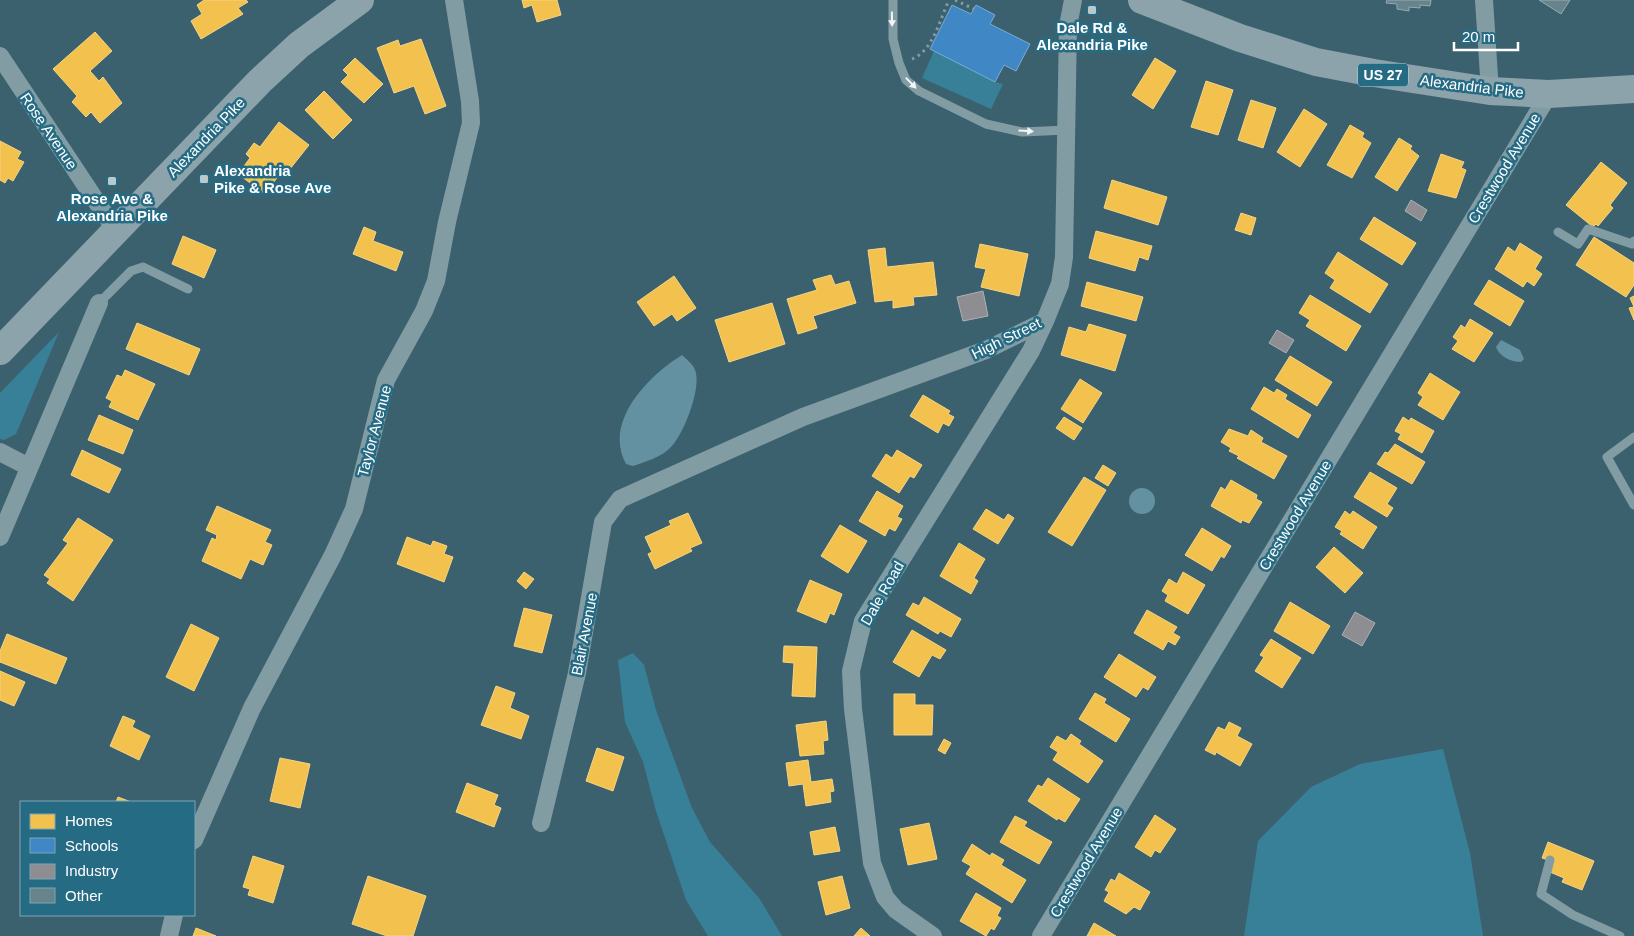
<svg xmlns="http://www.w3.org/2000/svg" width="1634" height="936" font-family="Helvetica,sans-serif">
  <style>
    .green { fill: #388098 }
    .water { fill: #6391a1 }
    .homes { fill: #f2c14e; stroke: #f6d483 }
    .schools { fill: #3f88c5; stroke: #79acd6 }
    .industry { fill: #8d8d92; stroke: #afafb3 }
    .building { fill: #67838c; stroke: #95abb3 }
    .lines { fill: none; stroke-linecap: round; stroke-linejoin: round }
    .path { stroke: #829ca4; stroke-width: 3; stroke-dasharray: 2.5 4; stroke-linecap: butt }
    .lane { stroke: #829ca4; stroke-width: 9 }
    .street { stroke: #829ca4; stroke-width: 18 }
    .primary { stroke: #8ca3ab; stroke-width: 28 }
    .oneway { fill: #f2f5f6 }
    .poi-dot { fill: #bbc8cc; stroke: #266b84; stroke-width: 2 }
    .labels { text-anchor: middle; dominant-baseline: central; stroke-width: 5; stroke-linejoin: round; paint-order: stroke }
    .shield { fill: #266b84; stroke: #bed3da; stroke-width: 1 }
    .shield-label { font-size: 14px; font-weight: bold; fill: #fff }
    .poi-label { font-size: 15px; font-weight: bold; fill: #fff; stroke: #266b84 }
    .street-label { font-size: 15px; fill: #fff; stroke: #266b84 }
  </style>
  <rect width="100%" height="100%" fill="#3c616e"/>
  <path class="green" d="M 934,51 L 995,82 L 1003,84 L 991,109 L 922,78 Z
    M 59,332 L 16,434 L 4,440 L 0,439 L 0,393 Z
    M 633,653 L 644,665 L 656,710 L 692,808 L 710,842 L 759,898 L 782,936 L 708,936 L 686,900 L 656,811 L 643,762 L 625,722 L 618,660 Z
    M 1443,749 L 1470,853 L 1483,936 L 1244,936 L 1258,841 L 1311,787 L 1360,764 Z"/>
  <path class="water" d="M 1501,340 L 1520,350 L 1524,359 L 1521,362 C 1511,362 1499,356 1496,347 Z
    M 682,355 C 686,359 693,364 695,370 C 702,387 684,434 671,447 C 662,457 645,462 633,466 L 626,464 C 603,422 648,376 682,355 Z
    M1129 501a13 13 0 1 1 26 0a13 13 0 1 1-26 0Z"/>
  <path class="homes" d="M 204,0 L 246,0 L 248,2 L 238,8 L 243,14 L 201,39 L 191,21 L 202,14 L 197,5 Z
    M 522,0 L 557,0 L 561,15 L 537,22 L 532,5 L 524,8 Z
    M 95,32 L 112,51 L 90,71 L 99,81 L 103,77 L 122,103 L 100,123 L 91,112 L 86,117 L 72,102 L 77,96 L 53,69 Z
    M 421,39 L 446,106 L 425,114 L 414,86 L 394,93 L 377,48 L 398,40 L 400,46 Z
    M 355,58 L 383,84 L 364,103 L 341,82 L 348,75 L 343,70 Z
    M 1155,58 L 1176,71 L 1153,109 L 1132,95 Z
    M 1206,81 L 1233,90 L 1218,135 L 1191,127 Z
    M 324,91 L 352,120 L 333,139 L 305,110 Z
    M 1251,100 L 1276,108 L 1263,148 L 1238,140 Z
    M 1304,109 L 1327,124 L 1300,167 L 1277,152 Z
    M 279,122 L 309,145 L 286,174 L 282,171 L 265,194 L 238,174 L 250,158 L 246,154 L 254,143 L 260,147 Z
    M 1350,125 L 1364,133 L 1362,137 L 1371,143 L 1352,178 L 1327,165 Z
    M 1399,138 L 1412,146 L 1410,149 L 1419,156 L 1397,191 L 1375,177 Z
    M 0,141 L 21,152 L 17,159 L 24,162 L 13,181 L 8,178 L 5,183 L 0,180 Z
    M 1441,154 L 1464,162 L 1461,168 L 1466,170 L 1456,198 L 1428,191 Z
    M 1601,162 L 1627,183 L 1610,205 L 1613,208 L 1598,226 L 1596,224 L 1593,227 L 1566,205 Z
    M 1112,180 L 1167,197 L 1158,225 L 1104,208 Z
    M 1241,213 L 1256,218 L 1251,235 L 1235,230 Z
    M 1374,217 L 1416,243 L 1402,265 L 1360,239 Z
    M 364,227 L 376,232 L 373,241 L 403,252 L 396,271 L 353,254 Z
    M 1096,231 L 1152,246 L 1148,260 L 1139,257 L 1135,271 L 1089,258 Z
    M 183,236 L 216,250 L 204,278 L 172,264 Z
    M 1594,237 L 1634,263 L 1634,285 L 1626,297 L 1576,265 Z
    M 1520,243 L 1542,257 L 1535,269 L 1542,274 L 1534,286 L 1527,281 L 1523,287 L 1495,269 L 1508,247 L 1515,252 Z
    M 980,244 L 1028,254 L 1019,296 L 981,287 L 986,269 L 975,267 Z
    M 885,248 L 887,267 L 933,262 L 937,295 L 913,297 L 914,305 L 893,308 L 893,300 L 875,302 L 868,250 Z
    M 1338,252 L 1388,284 L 1370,313 L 1330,288 L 1335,280 L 1325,273 Z
    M 831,275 L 835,285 L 849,281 L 856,303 L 813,316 L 817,328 L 798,334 L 787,299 L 817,290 L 813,280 Z
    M 674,276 L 696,308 L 677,321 L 672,314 L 654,326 L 637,302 Z
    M 1489,280 L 1524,301 L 1510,326 L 1474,304 Z
    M 1087,282 L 1143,297 L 1136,321 L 1081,306 Z
    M 1310,295 L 1361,326 L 1346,351 L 1306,326 L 1310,320 L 1299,313 Z
    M 1634,296 L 1634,320 L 1629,308 L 1634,307 L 1630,298 Z
    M 772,303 L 785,344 L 729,362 L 715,320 Z
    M 1470,319 L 1493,333 L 1474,362 L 1452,349 L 1458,341 L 1453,337 L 1461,325 L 1465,328 Z
    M 137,323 L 200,349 L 189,375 L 126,349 Z
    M 1089,324 L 1126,335 L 1115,371 L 1061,355 L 1069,327 L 1086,332 Z
    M 1290,356 L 1332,382 L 1317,406 L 1275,380 Z
    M 125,370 L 155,384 L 138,420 L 109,407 L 112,401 L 106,398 L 117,375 L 122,377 Z
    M 1430,373 L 1460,392 L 1443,420 L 1418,405 L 1423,397 L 1418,393 Z
    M 1080,379 L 1102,393 L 1083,423 L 1061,409 Z
    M 1264,387 L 1274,393 L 1277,389 L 1287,395 L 1285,399 L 1311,415 L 1298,438 L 1251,409 Z
    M 923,395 L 950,411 L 948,414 L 954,417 L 949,426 L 943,423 L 938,433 L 910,416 Z
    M 99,415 L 133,430 L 123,454 L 88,440 Z
    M 1064,417 L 1082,428 L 1074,440 L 1056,428 Z
    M 1403,417 L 1409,421 L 1411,418 L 1434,431 L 1422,453 L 1398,439 L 1401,434 L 1395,431 Z
    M 1229,429 L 1248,436 L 1251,430 L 1263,438 L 1261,442 L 1287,456 L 1274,479 L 1237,458 L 1239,456 L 1229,451 L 1231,448 L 1221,442 Z
    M 1395,444 L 1425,462 L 1412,484 L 1377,464 L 1385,452 L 1388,453 Z
    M 82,450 L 121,469 L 109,493 L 71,475 Z
    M 897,450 L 922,465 L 914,478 L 910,476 L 899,493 L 872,476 L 886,454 L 892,458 Z
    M 1103,465 L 1116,473 L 1108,486 L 1095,478 Z
    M 1370,472 L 1397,488 L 1387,504 L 1393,508 L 1387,517 L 1354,497 Z
    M 1084,477 L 1106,490 L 1072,546 L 1048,532 Z
    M 1231,480 L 1257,495 L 1256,499 L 1262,502 L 1249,523 L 1242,520 L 1241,523 L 1211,506 L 1221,487 L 1225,490 Z
    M 877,491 L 903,506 L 897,517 L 902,519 L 895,531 L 889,528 L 885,536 L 859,521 Z
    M 217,506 L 271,530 L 265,542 L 272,545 L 263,565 L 250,559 L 241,579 L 202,561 L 212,538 L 216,540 L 217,535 L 206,530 Z
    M 986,509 L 1004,520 L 1008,514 L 1014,518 L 998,544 L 973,529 Z
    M 1345,511 L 1350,515 L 1353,511 L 1377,527 L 1363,549 L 1340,534 L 1342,531 L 1335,527 Z
    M 688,513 L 702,543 L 690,548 L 692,551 L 655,569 L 648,554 L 652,552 L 645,537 L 671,525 L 669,521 Z
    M 78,518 L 113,540 L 73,601 L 47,583 L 50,579 L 44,575 L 68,543 L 63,540 Z
    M 840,525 L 867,541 L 848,573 L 821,556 Z
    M 1202,528 L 1231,546 L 1224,558 L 1221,556 L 1212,571 L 1185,555 Z
    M 407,537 L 431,546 L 433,541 L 447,546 L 444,554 L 453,557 L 444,582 L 397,564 Z
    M 959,543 L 985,559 L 974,578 L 978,581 L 971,594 L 940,576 Z
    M 1334,547 L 1363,573 L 1345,593 L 1316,567 Z
    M 524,572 L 534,579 L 526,589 L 517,581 Z
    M 1183,572 L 1205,585 L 1188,614 L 1165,601 L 1168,595 L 1162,591 L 1169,579 L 1177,584 Z
    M 810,580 L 842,594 L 834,615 L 830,613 L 826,623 L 797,611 Z
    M 924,597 L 961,619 L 951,637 L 940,631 L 938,634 L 906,615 L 913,603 L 919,606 Z
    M 1290,602 L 1330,626 L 1313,654 L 1274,631 Z
    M 524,608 L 552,615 L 542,653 L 514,646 Z
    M 1147,610 L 1177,627 L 1173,633 L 1180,637 L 1175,645 L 1168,641 L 1163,650 L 1134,633 Z
    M 191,624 L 219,638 L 194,691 L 166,677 Z
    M 912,630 L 946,650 L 940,659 L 932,655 L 919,677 L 893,662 Z
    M 7,634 L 67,658 L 56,684 L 0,662 L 0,651 Z
    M 1271,639 L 1301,658 L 1282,688 L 1255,671 L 1264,657 L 1260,655 Z
    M 784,646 L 817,647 L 815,697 L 792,696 L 794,663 L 783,662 Z
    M 1119,654 L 1156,677 L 1148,690 L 1143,687 L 1136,697 L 1104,677 Z
    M 0,671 L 25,682 L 14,706 L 0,700 Z
    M 496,686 L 515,693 L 510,708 L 529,716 L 521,739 L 481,725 Z
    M 1095,693 L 1106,699 L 1104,703 L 1130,719 L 1116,742 L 1079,719 Z
    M 894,694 L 915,694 L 915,705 L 933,705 L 932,735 L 894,735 Z
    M 123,716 L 135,721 L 132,727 L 150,736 L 139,760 L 110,746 Z
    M 826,721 L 828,740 L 823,741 L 824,754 L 800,756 L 796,725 Z
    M 1229,722 L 1241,728 L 1237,736 L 1252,744 L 1240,766 L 1216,752 L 1215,755 L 1205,750 L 1218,727 L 1225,730 Z
    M 1071,734 L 1081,741 L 1079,744 L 1103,761 L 1088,783 L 1053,760 L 1058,752 L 1050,747 L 1057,736 L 1066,741 Z
    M 944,739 L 951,743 L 945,754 L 938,750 Z
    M 597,748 L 624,757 L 613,791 L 586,781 Z
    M 280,758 L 310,764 L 300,808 L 270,801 Z
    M 808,760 L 811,782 L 832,779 L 834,791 L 830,792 L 831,802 L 806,806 L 803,784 L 789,786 L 786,763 Z
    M 1048,778 L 1080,799 L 1065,822 L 1058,818 L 1057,820 L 1028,801 L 1038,785 L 1042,787 Z
    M 467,783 L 498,795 L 494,805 L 501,808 L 494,827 L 456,812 Z
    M 118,797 L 131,802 L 116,802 Z
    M 1155,815 L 1176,829 L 1160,853 L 1155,850 L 1151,857 L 1135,847 Z
    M 1015,816 L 1027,822 L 1024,826 L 1052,842 L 1039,864 L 1000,842 Z
    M 929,823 L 937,859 L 908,865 L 900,829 Z
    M 835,827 L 840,851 L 814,855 L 810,832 Z
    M 1548,842 L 1594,861 L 1582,890 L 1562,882 L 1564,878 L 1550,872 L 1554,862 L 1542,858 Z
    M 972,844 L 990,856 L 992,853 L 1004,860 L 1001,865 L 1026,880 L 1012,903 L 966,874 L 971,866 L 962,861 Z
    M 253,856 L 284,866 L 273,903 L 248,895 L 250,889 L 243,887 Z
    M 1119,873 L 1150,892 L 1140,910 L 1134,907 L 1126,914 L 1104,901 L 1109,892 L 1105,890 L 1111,879 L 1115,881 Z
    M 368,876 L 426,896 L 413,936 L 387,936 L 352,924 Z
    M 842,876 L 850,908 L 826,915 L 818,882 Z
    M 976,893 L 1001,908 L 997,916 L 1001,918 L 994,930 L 991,928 L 986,936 L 960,921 Z
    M 1094,923 L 1116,936 L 1087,936 Z
    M 196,928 L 216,936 L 193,936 Z
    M 861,928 L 870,936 L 854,936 Z"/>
  <path class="schools" d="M 952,5 L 971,14 L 976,5 L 995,15 L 990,24 L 1030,44 L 1016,71 L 1004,65 L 995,82 L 930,49 Z"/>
  <path class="industry" d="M 1411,200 L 1427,210 L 1421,221 L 1405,211 Z
    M 983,291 L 988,316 L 963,321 L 957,297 Z
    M 1277,330 L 1294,340 L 1286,353 L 1269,343 Z
    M 1355,612 L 1375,623 L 1362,646 L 1342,635 Z"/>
  <path class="building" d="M 1387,0 L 1431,0 L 1430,6 L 1420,5 L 1420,8 L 1409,7 L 1409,11 L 1397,9 L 1397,4 L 1386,3 Z
    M 1539,0 L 1570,0 L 1561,14 Z"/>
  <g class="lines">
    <path class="path" d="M 955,0 L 974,9
      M 912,59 C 933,51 940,19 949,0"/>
    <path class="lane" d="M 893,0 L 893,39 L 899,63 L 906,80 L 919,91 L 986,124 L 1022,132 L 1067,130
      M 1558,232 L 1578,244 L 1588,229 L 1632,244 L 1634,241
      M 99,303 L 131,271 L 143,267 L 188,289
      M 1634,437 L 1607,457 L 1634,505
      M 1550,860 L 1541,894 L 1573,915 L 1620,936"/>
    <path class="street" d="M 1484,0 L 1490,91
      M 0,56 L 116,231
      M 0,452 L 29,467
      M 0,537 L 99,303
      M 541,823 L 577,673 L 603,522 L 620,499 L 803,417 L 986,350 L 1045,321 L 1060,284 L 1064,257 L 1068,26 L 1073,0
      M 194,840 L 252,708 L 333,555 L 354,509 L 386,380 L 424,311 L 436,281 L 447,222 L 471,123 L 470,101 L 454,0
      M 169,936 L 174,915
      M 933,936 L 896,910 L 885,897 L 872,863 L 853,709 L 851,671 L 863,621 L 1031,351 L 1045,321
      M 1041,936 L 1549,94"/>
    <path class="primary" d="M 1142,0 L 1240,38 L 1316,62 L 1374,73 L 1490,91 L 1549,94 L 1634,89
      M 0,351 L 260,81 L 299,45 L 360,0"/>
  </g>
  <defs><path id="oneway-solid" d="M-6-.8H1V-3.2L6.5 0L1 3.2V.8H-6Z" transform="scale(1.25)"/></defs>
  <g class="oneway">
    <use href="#oneway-solid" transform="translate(892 19) rotate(89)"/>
    <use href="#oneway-solid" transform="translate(911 83) rotate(46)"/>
    <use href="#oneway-solid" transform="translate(1026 131) rotate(3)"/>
  </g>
  <g class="poi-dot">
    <rect x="1087" y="5" width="10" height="10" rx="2.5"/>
    <rect x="199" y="174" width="10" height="10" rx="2.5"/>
    <rect x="107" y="176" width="10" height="10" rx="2.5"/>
  </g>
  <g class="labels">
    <rect class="shield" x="1358" y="63.5" width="50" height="23" rx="4"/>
    <g class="shield-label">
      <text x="1383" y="75">US 27</text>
    </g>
    <g class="poi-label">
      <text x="1092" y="27">Dale Rd &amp;<tspan x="1092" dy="17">Alexandria Pike</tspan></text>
      <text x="214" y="170" text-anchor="start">Alexandria<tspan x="214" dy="17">Pike &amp; Rose Ave</tspan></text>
      <text x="112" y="198">Rose Ave &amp;<tspan x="112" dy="17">Alexandria Pike</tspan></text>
    </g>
    <g class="street-label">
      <text transform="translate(1472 86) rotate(7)">Alexandria Pike</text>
      <text transform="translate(49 131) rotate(56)">Rose Avenue</text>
      <text transform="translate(206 137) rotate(-46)">Alexandria Pike</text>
      <text transform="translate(1504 168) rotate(-59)">Crestwood Avenue</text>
      <text transform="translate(1006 338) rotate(-26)">High Street</text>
      <text transform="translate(374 431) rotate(-75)">Taylor Avenue</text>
      <text transform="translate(1295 515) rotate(-59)">Crestwood Avenue</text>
      <text transform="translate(882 593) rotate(-60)">Dale Road</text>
      <text transform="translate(584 634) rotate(-79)">Blair Avenue</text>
      <text transform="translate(1086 862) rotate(-59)">Crestwood Avenue</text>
    </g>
  </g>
  <rect x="20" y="801" width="175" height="115" fill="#266b84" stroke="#7da6b5"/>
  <rect x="30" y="814" width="25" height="15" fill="#f2c14e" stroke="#7da6b5"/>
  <text x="65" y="826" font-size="15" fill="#ffffff">Homes</text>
  <rect x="30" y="838" width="25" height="15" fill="#3f88c5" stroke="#7da6b5"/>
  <text x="65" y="851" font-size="15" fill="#ffffff">Schools</text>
  <rect x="30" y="864" width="25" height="15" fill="#8d8d92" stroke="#7da6b5"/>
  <text x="65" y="876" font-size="15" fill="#ffffff">Industry</text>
  <rect x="30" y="888" width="25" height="15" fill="#67838c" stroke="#7da6b5"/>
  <text x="65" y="901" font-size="15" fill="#ffffff">Other</text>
  <path d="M1454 42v8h64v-8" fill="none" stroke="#ffffff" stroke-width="2.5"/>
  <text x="1462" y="42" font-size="15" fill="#ffffff" stroke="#266b84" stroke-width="4" paint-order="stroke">20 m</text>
</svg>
